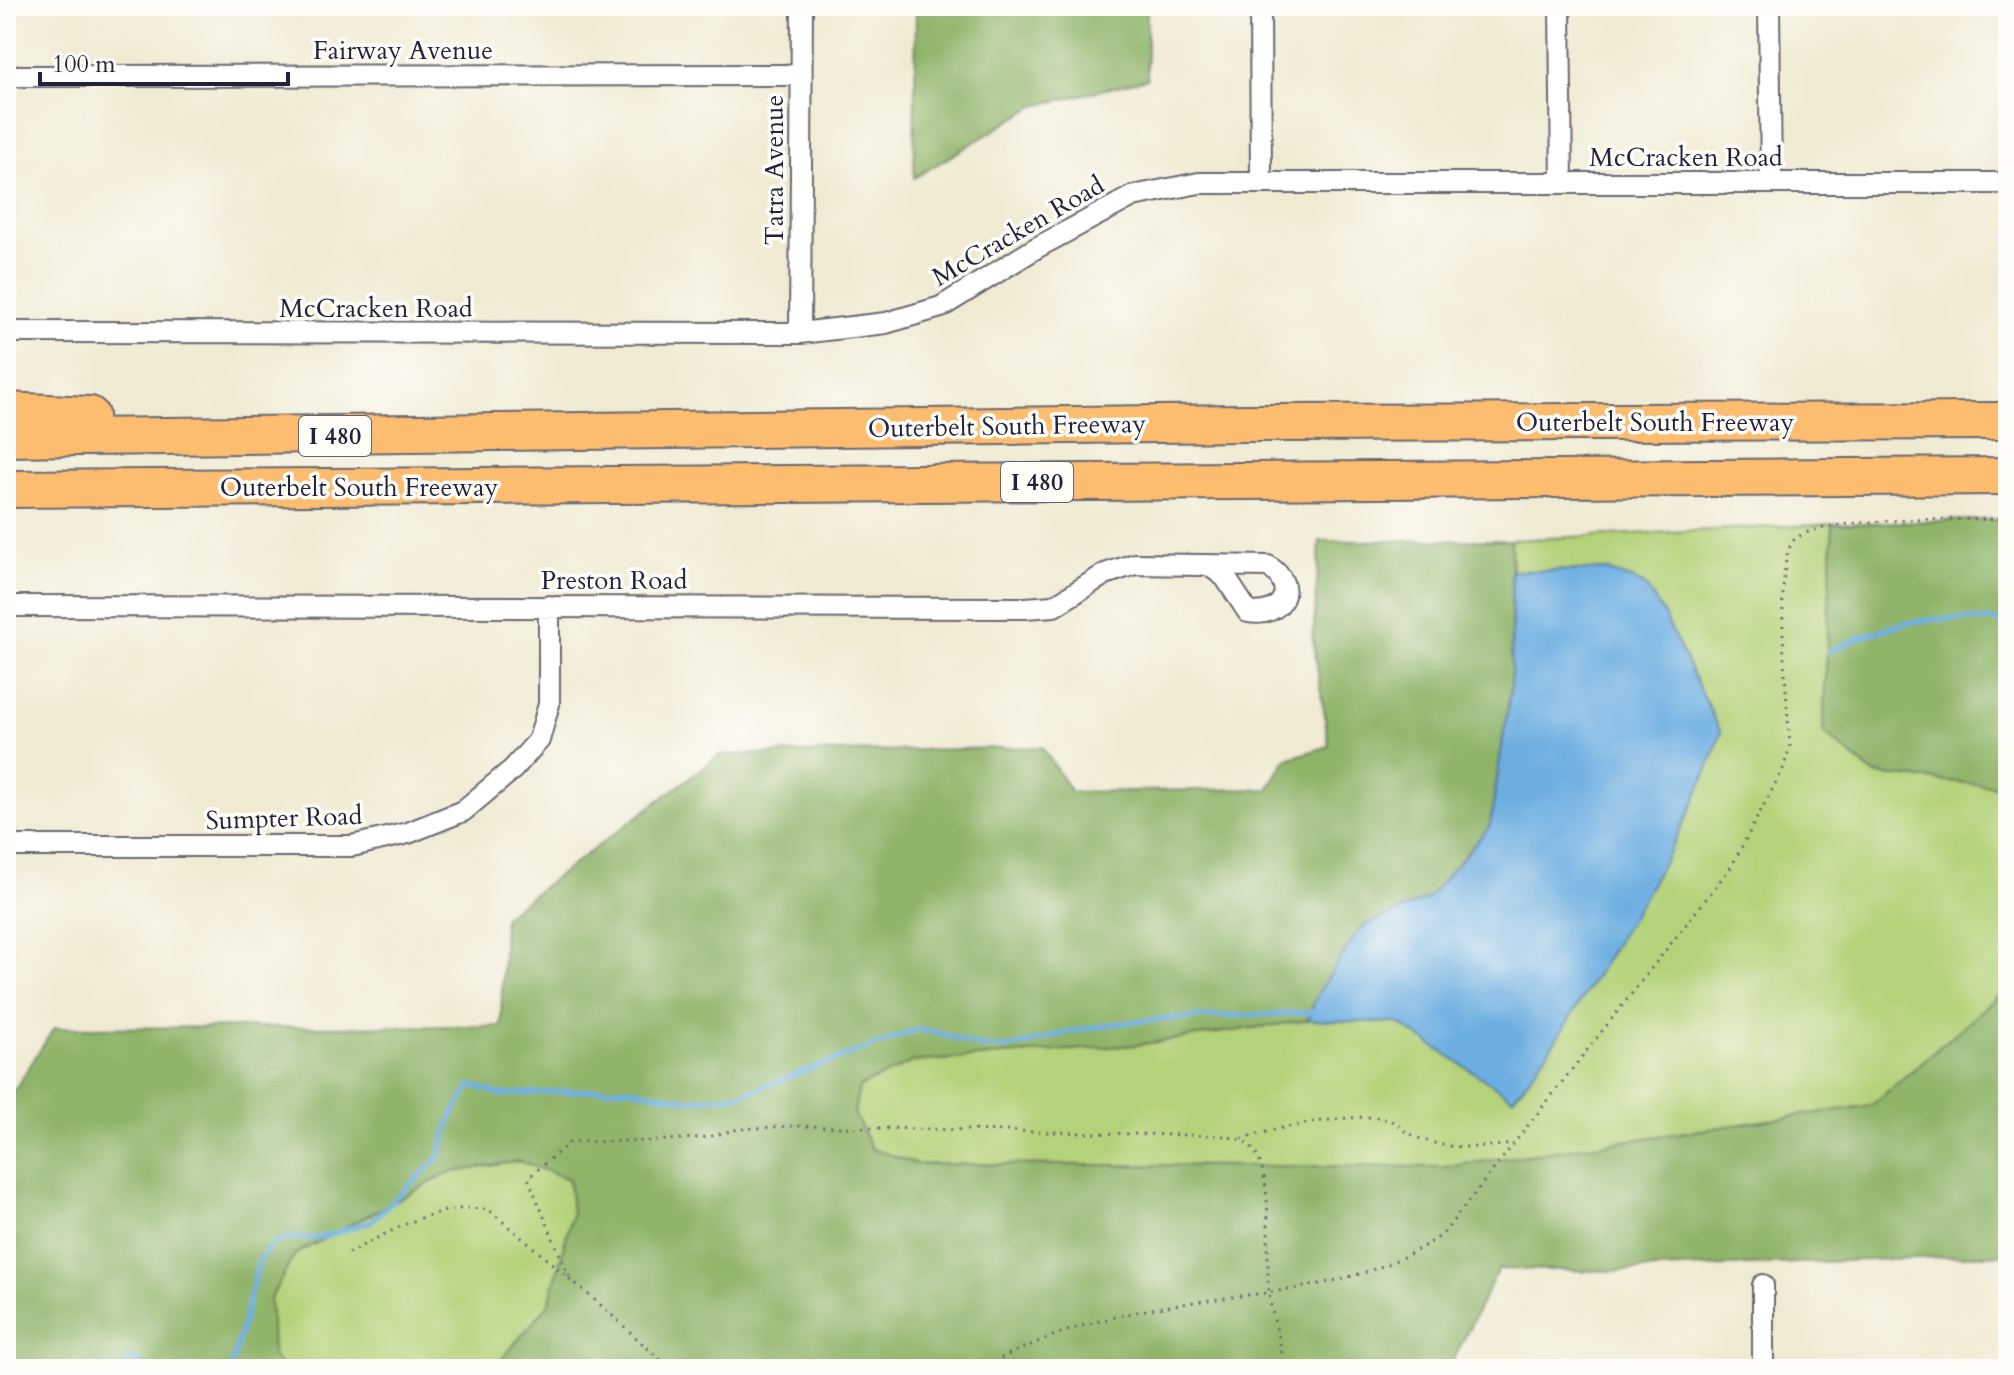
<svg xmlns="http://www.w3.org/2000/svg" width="2014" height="1375" font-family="Cardo,serif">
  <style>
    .green { fill: #b4d279; stroke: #6b7a5a; stroke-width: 2 }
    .forest { fill: #8fb469; stroke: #586b52; stroke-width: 2 }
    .water { fill: #6daee1; stroke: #48688e; stroke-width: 2 }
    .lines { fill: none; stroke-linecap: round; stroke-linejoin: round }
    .stream { stroke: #6daee1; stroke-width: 5 }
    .minor-casing { stroke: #6a6870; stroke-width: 24 }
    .motorway-casing { stroke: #6a6870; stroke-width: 40 }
    .path { stroke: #6a6870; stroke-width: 3; stroke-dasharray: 2 6; stroke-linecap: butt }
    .minor { stroke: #fff; stroke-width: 20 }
    .motorway { stroke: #fcbd6f; stroke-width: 36 }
    .labels { text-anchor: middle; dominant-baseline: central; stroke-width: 7; stroke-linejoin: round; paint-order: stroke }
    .shield { fill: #fdfcf7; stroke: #646373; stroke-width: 2 }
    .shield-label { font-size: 24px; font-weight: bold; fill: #22223b }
    .street-label { font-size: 26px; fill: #22223b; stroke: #fdfcf7 }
  </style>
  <rect width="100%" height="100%" fill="#fdfcf7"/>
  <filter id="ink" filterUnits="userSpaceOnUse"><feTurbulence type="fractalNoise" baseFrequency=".0125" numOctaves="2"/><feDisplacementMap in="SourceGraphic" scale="16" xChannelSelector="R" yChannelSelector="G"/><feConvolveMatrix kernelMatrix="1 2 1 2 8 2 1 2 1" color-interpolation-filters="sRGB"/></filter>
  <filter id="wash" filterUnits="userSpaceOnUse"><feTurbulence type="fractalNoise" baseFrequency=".006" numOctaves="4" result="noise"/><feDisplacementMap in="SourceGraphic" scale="32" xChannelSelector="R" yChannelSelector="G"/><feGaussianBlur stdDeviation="1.8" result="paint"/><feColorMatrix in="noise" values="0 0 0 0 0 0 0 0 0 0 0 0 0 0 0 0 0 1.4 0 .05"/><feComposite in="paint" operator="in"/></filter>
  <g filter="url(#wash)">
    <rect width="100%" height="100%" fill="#efead1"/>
    <path class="green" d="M 1833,524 L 1823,732 L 1874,774 L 2008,787 L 2008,988 L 1872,1105 L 1445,1167 L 916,1164 L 871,1148 L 854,1113 L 859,1087 L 912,1062 L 1136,1045 L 1308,1020 L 1333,1020 L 1398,1023 L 1513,1098 L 1721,733 L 1662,611 L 1644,584 L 1607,570 L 1512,571 L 1511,540 Z
      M 519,1161 L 569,1179 L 572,1214 L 549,1304 L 493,1369 L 283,1369 L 272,1355 L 270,1299 L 295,1254 L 448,1173 Z"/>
    <path class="forest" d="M 916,6 L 1147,6 L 1147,79 L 1035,106 L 914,178 Z
      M 2008,519 L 2008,787 L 1874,774 L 1823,732 L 1833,524 Z
      M 1511,540 L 1511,686 L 1490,826 L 1427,899 L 1361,927 L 1317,995 L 1308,1020 L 1136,1045 L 912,1062 L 859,1087 L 854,1113 L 871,1148 L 916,1164 L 1445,1167 L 1872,1105 L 2008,988 L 2008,1254 L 1613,1271 L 1498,1269 L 1449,1369 L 493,1369 L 549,1304 L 572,1214 L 569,1179 L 519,1161 L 448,1173 L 295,1254 L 270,1299 L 272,1355 L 283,1369 L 6,1369 L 6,1103 L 54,1028 L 501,1026 L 504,916 L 720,755 L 1042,747 L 1071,792 L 1268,789 L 1286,759 L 1329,746 L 1313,640 L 1320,541 Z"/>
    <path class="water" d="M 1607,570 L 1644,584 L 1662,611 L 1721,733 C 1695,813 1652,885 1608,956 C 1578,1005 1550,1054 1513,1098 L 1398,1023 L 1308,1020 L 1317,995 L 1361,927 L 1427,899 L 1490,826 L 1511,686 L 1512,571 Z"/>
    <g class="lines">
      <path class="stream" d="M 1829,651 C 1901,618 1929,615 2008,622
        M 121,1369 L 133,1359 L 147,1369
        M 231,1369 L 259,1261 L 270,1246 L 287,1238 L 319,1238 L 370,1222 L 438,1159 L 451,1118 L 471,1085 L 501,1095 L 628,1088 L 689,1100 L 741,1095 L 916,1030 C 944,1030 967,1047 993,1048 C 1024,1049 1053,1034 1083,1029 C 1160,1015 1238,1017 1315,1012"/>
    </g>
  </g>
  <g filter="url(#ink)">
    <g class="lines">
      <defs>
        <path id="minor" d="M 1260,6 L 1261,183
          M 1560,6 L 1562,183
          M 1769,6 L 1771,183
          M 6,76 L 800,75
          M 6,332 L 800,333 L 886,323 L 941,307 L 1036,248 L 1133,196 L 1199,183 L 2008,183
          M 800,333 L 802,6
          M 6,606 L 1025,608 L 1054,606 L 1105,574 L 1135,564 L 1268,566 C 1299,586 1283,618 1248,612 L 1225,577 L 1210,566
          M 6,846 L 352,846 L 408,833 L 463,811 L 513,769 L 539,740 L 549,704 L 549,606
          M 1763,1285 L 1763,1369"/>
        <path id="motorway" d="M 6,411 L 90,415
          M 6,438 L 1244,423 L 2008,421
          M 6,489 L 2008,476"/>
      </defs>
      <use href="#minor" class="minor-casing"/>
      <use href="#motorway" class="motorway-casing"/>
      <path class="path" d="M 1242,1139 C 1268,1129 1363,1110 1388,1120 C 1396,1122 1402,1130 1409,1133 C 1440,1151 1477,1148 1512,1144
        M 348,1253 C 392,1231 439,1201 489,1210 L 603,1307 L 670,1369
        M 569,1277 L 528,1178 L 570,1142 L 655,1141 L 708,1137 L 738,1129 L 795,1126 L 1222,1136 C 1234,1138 1246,1139 1254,1151 C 1275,1181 1265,1253 1269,1291 C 1271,1318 1283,1342 1283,1369
        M 979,1369 C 1044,1336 1096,1318 1169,1306 C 1265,1290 1358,1292 1442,1235 L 1731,867 L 1783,769 L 1790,747 C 1788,709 1773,566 1793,541 C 1814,515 1969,520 2008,519"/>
      <use href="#minor" class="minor"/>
      <use href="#motorway" class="motorway"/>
    </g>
  </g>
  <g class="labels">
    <g class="shield">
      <rect x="299" y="416" width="72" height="40" rx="6"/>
      <rect x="1001" y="462" width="72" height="40" rx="6"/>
    </g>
    <g class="shield-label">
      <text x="335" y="436">I 480</text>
      <text x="1037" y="482">I 480</text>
    </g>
    <g class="street-label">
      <text x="403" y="50">Fairway Avenue</text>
      <text x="1686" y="157">McCracken Road</text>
      <text transform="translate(774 170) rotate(-90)">Tatra Avenue</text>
      <text transform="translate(1018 231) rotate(-30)">McCracken Road</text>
      <text x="376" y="308">McCracken Road</text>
      <text x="1655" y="422">Outerbelt South Freeway</text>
      <text transform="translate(1007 426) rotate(-1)">Outerbelt South Freeway</text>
      <text x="359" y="487">Outerbelt South Freeway</text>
      <text x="614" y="580">Preston Road</text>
      <text transform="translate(284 818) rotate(-2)">Sumpter Road</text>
    </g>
  </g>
  <rect width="2014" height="1375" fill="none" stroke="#fdfcf7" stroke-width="32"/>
  <path d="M40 72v12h248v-12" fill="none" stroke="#22223b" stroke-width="4"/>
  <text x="52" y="72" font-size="24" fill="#22223b" stroke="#fdfcf7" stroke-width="6" paint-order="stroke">100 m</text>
</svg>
